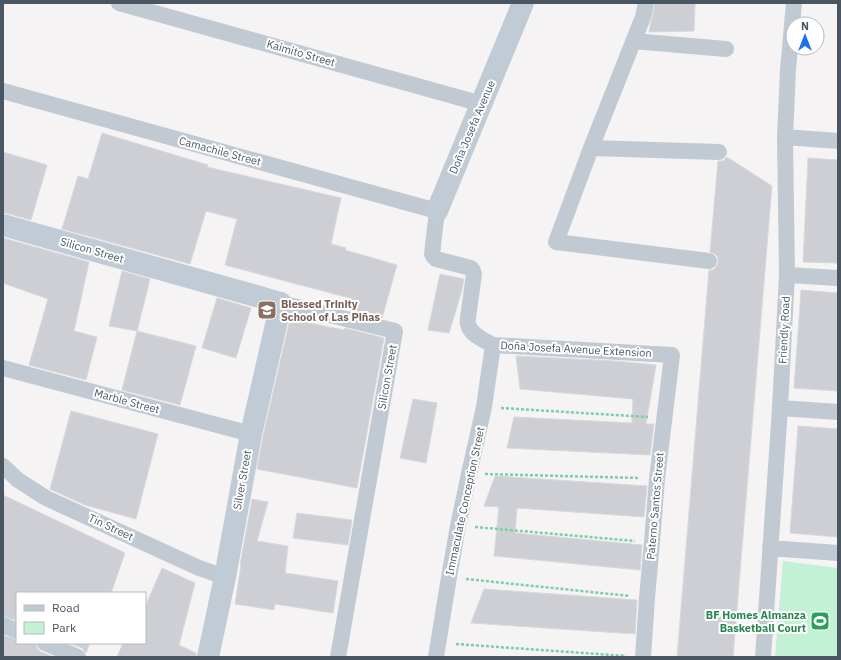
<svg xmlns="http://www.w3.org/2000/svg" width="841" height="660" font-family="'IBM Plex Sans',sans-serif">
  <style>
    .green { fill: #c3f1d5 }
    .building { fill: #cdcfd5; stroke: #d7d9de }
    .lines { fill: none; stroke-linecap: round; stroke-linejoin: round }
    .path { stroke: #7ad0a6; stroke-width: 2.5; stroke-dasharray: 3 2; stroke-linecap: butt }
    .street { stroke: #c1cad2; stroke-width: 16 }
    .secondary { stroke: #c1cbd6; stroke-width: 22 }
    .labels { text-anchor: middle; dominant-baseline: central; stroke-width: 4; stroke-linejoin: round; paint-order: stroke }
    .street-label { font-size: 11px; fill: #4a5661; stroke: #fff }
    .education-label { font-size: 11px; font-weight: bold; fill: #785e54; stroke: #fff; text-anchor: start }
    .leisure-label { font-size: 11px; font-weight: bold; fill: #27864d; stroke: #fff; text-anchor: end }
  </style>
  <rect width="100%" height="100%" fill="#f5f3f3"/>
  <path class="green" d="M 783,561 L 838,568 L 838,657 L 775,657 Z"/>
  <path class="building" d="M 655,3 L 695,3 L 694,31 L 649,32 Z
    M 102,133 L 208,165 L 207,167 L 341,198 L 331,244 L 346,248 L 345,250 L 397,265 L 382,318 L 350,310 L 353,299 L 225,265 L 237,219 L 206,211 L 190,264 L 62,229 L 78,176 L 88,179 Z
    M 3,152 L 47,165 L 31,220 L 6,213 L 3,213 Z
    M 727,157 L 772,186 L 733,657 L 677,657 L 709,270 L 713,270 L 716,267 L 718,262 L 718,257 L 715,254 L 710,252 L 718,161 L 723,161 Z
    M 808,158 L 838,160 L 838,263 L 803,262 Z
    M 3,238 L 89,262 L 74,331 L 97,337 L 86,380 L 29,365 L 48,299 L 3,283 Z
    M 122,271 L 150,279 L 137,331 L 109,326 Z
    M 440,274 L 464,279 L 462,290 L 449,333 L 428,330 Z
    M 801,290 L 838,293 L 838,391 L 794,388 Z
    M 217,298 L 251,308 L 236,358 L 202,348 Z
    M 290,319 L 344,330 L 345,328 L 384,338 L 357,488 L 257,469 L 263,436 Z
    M 137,331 L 196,346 L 180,405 L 122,390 Z
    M 516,356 L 615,361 L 656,365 L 646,424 L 654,424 L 650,455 L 507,448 L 514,417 L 632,423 L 633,399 L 520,389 Z
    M 413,399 L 437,403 L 426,463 L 400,458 Z
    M 71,411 L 158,434 L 136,519 L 85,505 L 50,489 Z
    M 798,426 L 838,429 L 838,537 L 790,533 Z
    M 495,476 L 647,486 L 644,517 L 517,508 L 515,533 L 642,545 L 640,570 L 494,556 L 499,507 L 484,506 Z
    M 3,495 L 125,553 L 111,593 L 17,593 L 17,621 L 3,616 Z
    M 252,499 L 268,502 L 257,541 L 288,546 L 285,573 L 338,581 L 333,613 L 275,604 L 274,610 L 235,604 L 241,565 L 240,565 Z
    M 297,513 L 352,520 L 348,545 L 293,538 Z
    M 162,568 L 195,583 L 179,645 L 196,653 L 196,657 L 117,657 L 123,643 L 145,643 L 145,607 Z
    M 484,589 L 637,600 L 635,634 L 471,623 Z
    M 3,635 L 17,640 L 17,643 L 36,643 L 37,648 L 41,652 L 54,657 L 3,657 Z
    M 69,643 L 90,643 L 86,653 L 82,648 Z"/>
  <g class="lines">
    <path class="path" d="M 501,408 L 648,417
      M 485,474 L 640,478
      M 475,527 L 635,541
      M 466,579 L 630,596
      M 456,644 L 626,656"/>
    <path class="street" d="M 119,3 L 482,104
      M 646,3 L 643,17 L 591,148 L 556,242 L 709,261
      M 633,41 L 726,49
      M 3,91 L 437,211 L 432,254 L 433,256 L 436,259 L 471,268 L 473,271 L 474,274 L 468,318 C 468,320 467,322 468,324 C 470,335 484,340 493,345 L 672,355 L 657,479 L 652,542 L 647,598 L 643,657
      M 785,137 L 838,141
      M 591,148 L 719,152
      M 787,275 L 838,278
      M 281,303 L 395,331 L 338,657
      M 3,368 L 251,434
      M 780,408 L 838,412
      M 3,466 L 18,480 L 46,498 L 199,568 L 225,577
      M 770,548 L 838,553
      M 3,625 L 17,631
      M 45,643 L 78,657
      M 436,657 L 449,577 L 458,526 L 469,474 L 484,407 L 493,345
      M 763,657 L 780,408 L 787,275 L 785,137 L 788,70 L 794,3"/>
    <path class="secondary" d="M 437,211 L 523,3
      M 3,225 L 281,303 L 251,434 L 225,577 L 208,657"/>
  </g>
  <defs>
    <symbol id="school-square" viewBox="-11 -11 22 22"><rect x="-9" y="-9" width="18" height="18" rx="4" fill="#8d6e63" stroke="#fff"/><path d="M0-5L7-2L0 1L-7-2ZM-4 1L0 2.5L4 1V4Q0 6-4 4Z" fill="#fff"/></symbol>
    <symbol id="stadium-square" viewBox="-11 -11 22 22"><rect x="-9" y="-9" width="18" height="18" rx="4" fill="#2e9e5b" stroke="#fff"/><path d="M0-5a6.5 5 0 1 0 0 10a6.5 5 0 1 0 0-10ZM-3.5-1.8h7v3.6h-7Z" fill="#fff"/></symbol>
  </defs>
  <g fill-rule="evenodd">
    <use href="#school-square" x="256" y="299" width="22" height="22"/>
    <use href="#stadium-square" x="809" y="610" width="22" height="22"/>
  </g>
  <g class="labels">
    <g class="street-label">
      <text transform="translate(301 53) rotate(16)">Kaimito Street</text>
      <text transform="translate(472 127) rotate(-67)">Doña Josefa Avenue</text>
      <text transform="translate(220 151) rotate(15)">Camachile Street</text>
      <text transform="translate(92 250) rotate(16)">Silicon Street</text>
      <text transform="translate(784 330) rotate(-87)">Friendly Road</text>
      <text transform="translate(576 349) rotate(3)">Doña Josefa Avenue Extension</text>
      <text transform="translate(387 377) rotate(-80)">Silicon Street</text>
      <text transform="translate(127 401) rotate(15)">Marble Street</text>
      <text transform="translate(242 480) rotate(-80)">Silver Street</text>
      <text transform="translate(465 501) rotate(-78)">Immaculate Conception Street</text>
      <text transform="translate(655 506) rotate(-85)">Paterno Santos Street</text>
      <text transform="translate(111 527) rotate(25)">Tin Street</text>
    </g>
    <g class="education-label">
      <text x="281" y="304">Blessed Trinity<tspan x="281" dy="13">School of Las Piñas</tspan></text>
    </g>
    <g class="leisure-label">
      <text x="806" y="615">BF Homes Almanza<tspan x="806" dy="13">Basketball Court</tspan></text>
    </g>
  </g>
  <rect width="841" height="660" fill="none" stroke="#4a5661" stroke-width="8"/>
  <rect x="16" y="592" width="130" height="52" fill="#ffffff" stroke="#b7bbc0"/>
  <rect x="24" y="605" width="20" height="6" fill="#c1cbd6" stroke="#b7bbc0"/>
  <text x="52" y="612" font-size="12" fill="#4a5661">Road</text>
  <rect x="24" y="622" width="20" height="12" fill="#c3f1d5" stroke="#b7bbc0"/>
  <text x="52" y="632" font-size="12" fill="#4a5661">Park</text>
  <g transform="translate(805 36)"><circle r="19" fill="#ffffff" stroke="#b7bbc0"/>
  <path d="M0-3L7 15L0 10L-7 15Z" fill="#1a73e8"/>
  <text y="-6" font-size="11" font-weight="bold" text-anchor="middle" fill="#4a5661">N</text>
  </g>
</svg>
